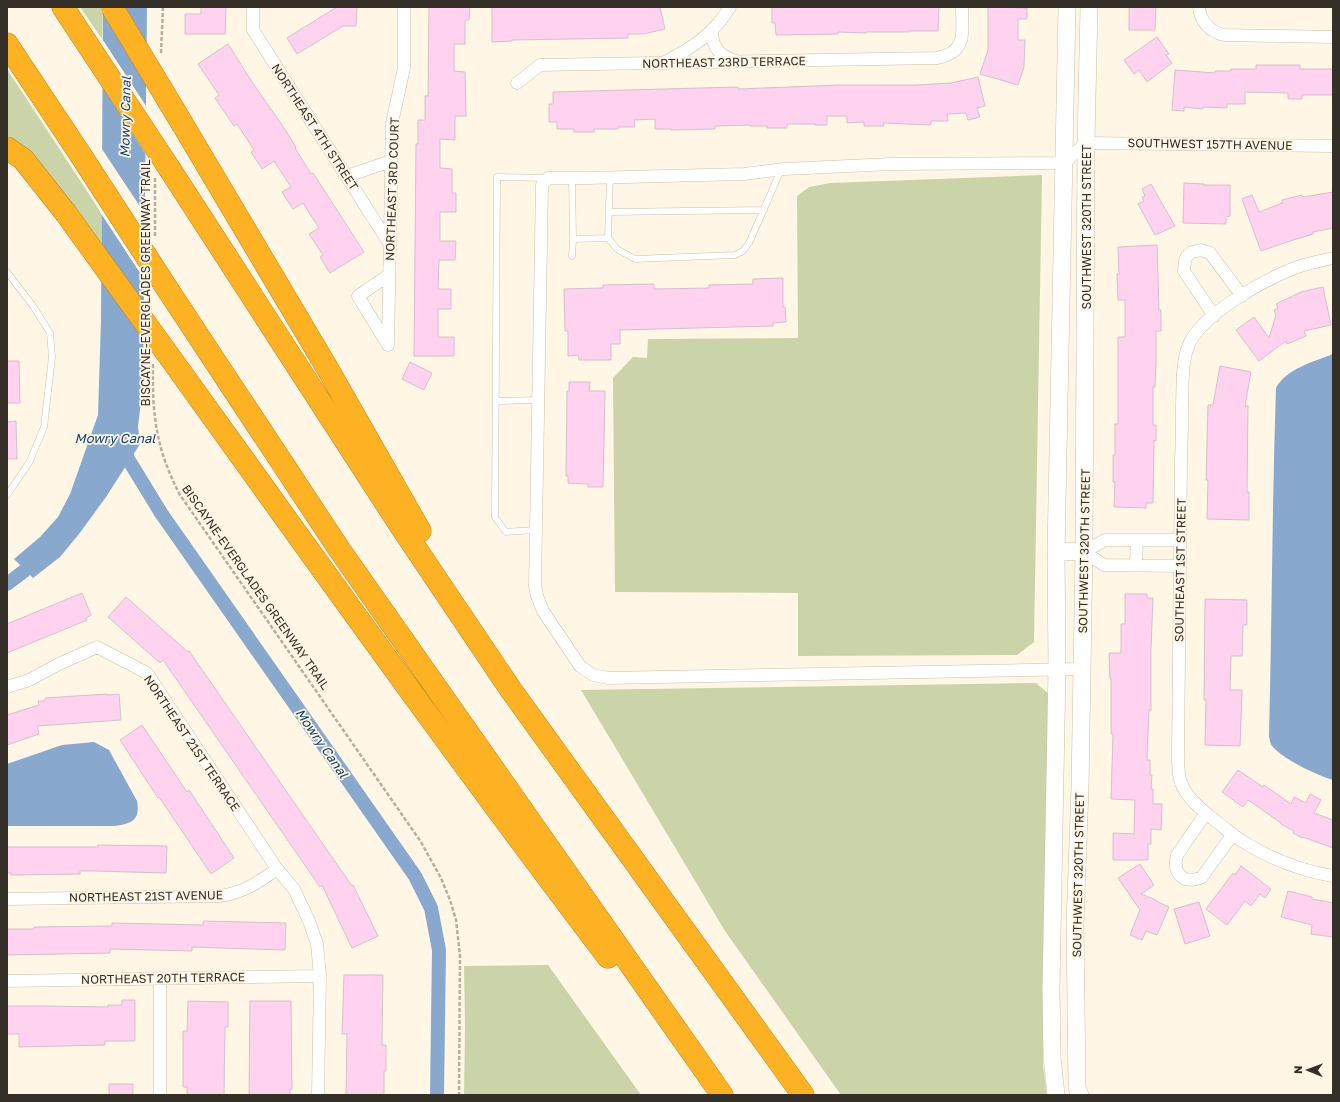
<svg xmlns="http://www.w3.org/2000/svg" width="1340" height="1102" font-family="'Golos Text',sans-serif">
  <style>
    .green { fill: #cbd4a8 }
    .water { fill: #88a9cd }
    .pier { fill: #fff6e6 }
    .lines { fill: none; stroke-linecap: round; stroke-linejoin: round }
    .canal { stroke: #88a9cd; stroke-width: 14 }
    .building { fill: #ffd2f0; stroke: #d5c0cd }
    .lane-casing { stroke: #cbc0ac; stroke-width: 7 }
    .street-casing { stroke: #cbc0ac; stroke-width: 13 }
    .secondary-casing { stroke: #cbc0ac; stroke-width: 18 }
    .highway-casing { stroke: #b78425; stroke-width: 23 }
    .path { stroke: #b5aea1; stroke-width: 2.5; stroke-dasharray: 4 2; stroke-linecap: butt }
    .lane { stroke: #fff; stroke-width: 6 }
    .street { stroke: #fff; stroke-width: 12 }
    .secondary { stroke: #fff; stroke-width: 17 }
    .highway { stroke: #fdb224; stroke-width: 22 }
    .highway-bridge-casing { stroke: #b78425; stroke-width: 23; stroke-linecap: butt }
    .highway-bridge { stroke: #fdb224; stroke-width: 22 }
    .labels { text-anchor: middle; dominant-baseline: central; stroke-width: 3.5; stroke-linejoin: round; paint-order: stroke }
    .street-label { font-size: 12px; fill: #342f27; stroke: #fff6e6 }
    .water-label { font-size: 13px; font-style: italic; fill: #0e416e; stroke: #fff6e6 }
  </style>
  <rect width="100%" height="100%" fill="#fff6e6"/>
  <path class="green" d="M 80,7 L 103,7 L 102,39 Z
    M 7,69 L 102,214 L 101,245 L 26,149 L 7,135 Z
    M 1042,175 L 1034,642 L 1017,655 L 798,656 L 798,593 L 615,592 L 613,378 L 633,357 L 647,358 L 648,339 L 798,338 L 797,196 L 809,187 L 830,183 Z
    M 1036,683 L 1049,694 L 1043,1066 L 1047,1095 L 841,1095 L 725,931 L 581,690 Z
    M 548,965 L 641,1095 L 464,1095 L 465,1024 L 464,966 Z"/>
  <path class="water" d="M 103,7 L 147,7 L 143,386 L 138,426 L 140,444 L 106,497 L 79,534 L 60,557 L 33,578 L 14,559 L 40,537 L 58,517 L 70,494 L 98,415 L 101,320 Z
    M 1333,354 L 1333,780 C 1318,776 1283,759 1273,747 C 1270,744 1270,741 1269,736 C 1272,620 1272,504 1276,388 C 1286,369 1313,362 1333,354 Z
    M 94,742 L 109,750 L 137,801 C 141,821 130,824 113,826 L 7,826 L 7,764 L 62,745 Z"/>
  <path class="pier" d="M 101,37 L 148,109 L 147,156 L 101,85 Z
    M 100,146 L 147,217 L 146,282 L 100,212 Z"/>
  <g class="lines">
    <path class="canal" d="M 124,444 L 128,459 L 161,513 L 415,876 L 431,908 L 439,950 L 437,1095
      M 7,584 L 40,559"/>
  </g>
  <path class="building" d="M 201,7 L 226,7 L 225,34 L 185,34 L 185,14 L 201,14 Z
    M 337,7 L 357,7 L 356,26 L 343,26 L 297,54 L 287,38 Z
    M 429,7 L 470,7 L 469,20 L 465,20 L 465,44 L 454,44 L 454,71 L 465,72 L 466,116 L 455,116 L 455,140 L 440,139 L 440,168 L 452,169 L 452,193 L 456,193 L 456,212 L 440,212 L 440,241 L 456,241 L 455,260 L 439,260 L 438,289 L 451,289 L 451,309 L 438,309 L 438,337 L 454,337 L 454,356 L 414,356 L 416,144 L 418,144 L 418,120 L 425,120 L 425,96 L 428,96 Z
    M 492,7 L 660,7 L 665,29 L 643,34 L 628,34 L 628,38 L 512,40 L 512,41 L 492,42 Z
    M 772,7 L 939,7 L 938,31 L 909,31 L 909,32 L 866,32 L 866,33 L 838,32 L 838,34 L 776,35 L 775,23 L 772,23 Z
    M 988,7 L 1027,8 L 1027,19 L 1018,19 L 1018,40 L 1025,40 L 1024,67 L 1018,85 L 980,74 L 988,50 Z
    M 1129,7 L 1156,7 L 1155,30 L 1129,30 Z
    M 1157,37 L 1169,54 L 1166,55 L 1172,63 L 1147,82 L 1139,70 L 1134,74 L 1124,60 Z
    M 228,44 L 252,82 L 282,125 L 296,147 L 295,148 L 311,174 L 313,173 L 364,252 L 330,273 L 320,257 L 323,255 L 309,234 L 319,228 L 303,203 L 293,209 L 282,192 L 291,187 L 274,161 L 262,169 L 251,152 L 254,150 L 237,124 L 234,126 L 215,98 L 219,95 L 198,64 Z
    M 1256,65 L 1300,65 L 1300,69 L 1333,69 L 1333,95 L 1302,95 L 1302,99 L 1288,99 L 1288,93 L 1245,92 L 1245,104 L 1227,104 L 1227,108 L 1203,107 L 1203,109 L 1184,107 L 1184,111 L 1172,110 L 1175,70 L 1215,73 L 1215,71 L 1231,71 L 1231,69 L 1256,69 Z
    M 978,77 L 985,106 L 977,108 L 980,117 L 968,120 L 966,113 L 947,114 L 948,121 L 931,121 L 931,125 L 883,123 L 884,126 L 864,126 L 864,122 L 847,123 L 847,116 L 827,116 L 827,125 L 815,125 L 815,124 L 787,124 L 787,128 L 767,128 L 767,126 L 750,126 L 750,125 L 715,126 L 715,129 L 671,130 L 671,129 L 655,129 L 655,119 L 634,120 L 635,127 L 618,127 L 618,129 L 594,129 L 594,132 L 574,132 L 574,129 L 557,129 L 557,122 L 549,122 L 549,104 L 553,104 L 553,92 L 738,87 L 738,89 L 840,85 L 916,85 L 951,83 Z
    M 1184,183 L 1204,184 L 1204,185 L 1230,185 L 1230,216 L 1226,217 L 1226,224 L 1183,223 Z
    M 1151,184 L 1175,226 L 1155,235 L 1138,204 L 1144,201 L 1142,197 L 1145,196 L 1142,189 Z
    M 1333,192 L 1333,228 L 1313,232 L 1313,234 L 1290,241 L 1261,251 L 1242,199 L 1252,195 L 1259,212 L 1282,203 L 1282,200 L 1302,195 L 1303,197 Z
    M 1157,245 L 1159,310 L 1161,310 L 1161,331 L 1156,331 L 1156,361 L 1155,387 L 1153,387 L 1153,425 L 1156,425 L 1156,441 L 1154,440 L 1153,503 L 1146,503 L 1146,508 L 1114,507 L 1115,482 L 1113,482 L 1113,455 L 1115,455 L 1115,424 L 1118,424 L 1118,337 L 1125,337 L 1125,300 L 1118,300 L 1117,274 L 1119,274 L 1118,247 Z
    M 783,278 L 783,307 L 785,307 L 786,322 L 773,323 L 773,326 L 620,330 L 620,344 L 611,344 L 611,360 L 579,360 L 578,355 L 568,356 L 568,331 L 565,331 L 564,289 L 603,288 L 603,285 L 654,284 L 654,289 L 709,288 L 709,285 L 753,284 L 753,279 Z
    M 1323,287 L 1331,325 L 1304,331 L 1306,336 L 1287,344 L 1286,341 L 1259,361 L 1236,330 L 1254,317 L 1269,338 L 1276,315 L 1274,310 L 1278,308 L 1276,304 L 1301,292 Z
    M 7,361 L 19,361 L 20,403 L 7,403 Z
    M 410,362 L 432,373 L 424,390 L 402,379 Z
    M 1220,366 L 1251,372 L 1245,406 L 1248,406 L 1247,492 L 1249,492 L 1249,520 L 1207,519 L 1208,480 L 1206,480 L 1208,405 L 1213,405 Z
    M 569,382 L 590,382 L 589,391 L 605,391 L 603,487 L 588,487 L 588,484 L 568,483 L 568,476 L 566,476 L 567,391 L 569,391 Z
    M 16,421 L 17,459 L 7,459 L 7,422 Z
    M 82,593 L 91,615 L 86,618 L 87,620 L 7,653 L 7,624 Z
    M 1125,594 L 1147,594 L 1147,598 L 1153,598 L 1151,649 L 1151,710 L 1149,710 L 1147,760 L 1150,760 L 1150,775 L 1152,775 L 1151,789 L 1153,789 L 1153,804 L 1162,804 L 1161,830 L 1151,829 L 1151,844 L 1148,844 L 1148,860 L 1113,860 L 1113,833 L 1134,834 L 1135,800 L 1111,799 L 1113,734 L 1111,734 L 1111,679 L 1110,679 L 1109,653 L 1121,653 L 1121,624 L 1125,624 Z
    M 126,597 L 188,652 L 189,651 L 352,886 L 353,885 L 378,936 L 352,948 L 322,885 L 320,887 L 163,660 L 160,663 L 108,617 Z
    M 1205,599 L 1247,600 L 1247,625 L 1243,625 L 1242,656 L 1231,656 L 1230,690 L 1242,690 L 1240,746 L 1205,745 L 1206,700 L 1204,700 Z
    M 107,694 L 107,695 L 119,694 L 121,720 L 37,726 L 39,734 L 7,745 L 7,715 L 39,705 L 38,701 L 45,701 L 45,698 Z
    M 142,725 L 187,792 L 189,790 L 234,858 L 211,874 L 159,797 L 158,798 L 120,740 Z
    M 1238,770 L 1263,787 L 1264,785 L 1291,804 L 1294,797 L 1306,803 L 1310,794 L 1321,800 L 1314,813 L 1333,820 L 1333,848 L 1303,837 L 1302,838 L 1293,833 L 1294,831 L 1281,824 L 1281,823 L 1248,800 L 1243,807 L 1222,792 Z
    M 98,845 L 167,846 L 166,873 L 94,871 L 80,871 L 80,874 L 11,875 L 11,873 L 7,873 L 7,847 L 98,847 Z
    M 1140,864 L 1154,885 L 1141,894 L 1156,900 L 1156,901 L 1169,907 L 1157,935 L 1146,931 L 1142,940 L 1130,935 L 1140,910 L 1118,878 Z
    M 1241,866 L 1271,889 L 1265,898 L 1260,894 L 1251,906 L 1245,901 L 1227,925 L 1206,909 L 1233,873 L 1235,875 Z
    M 1288,891 L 1312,897 L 1312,899 L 1333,903 L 1333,937 L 1311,934 L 1312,925 L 1281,917 Z
    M 1199,902 L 1210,936 L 1185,944 L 1174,909 Z
    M 203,921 L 286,923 L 285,950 L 192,947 L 192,951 L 110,949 L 110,953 L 7,955 L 7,929 L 34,929 L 34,927 L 112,926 L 112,923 L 203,925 Z
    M 344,975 L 383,975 L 382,1045 L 386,1045 L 386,1071 L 384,1071 L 384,1095 L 346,1095 L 347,1034 L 342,1034 Z
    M 122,1000 L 135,1000 L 135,1041 L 105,1041 L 105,1045 L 19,1047 L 19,1034 L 7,1034 L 7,1006 L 45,1006 L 108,1007 L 108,1005 L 122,1005 Z
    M 188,1001 L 228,1002 L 228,1027 L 225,1027 L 224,1095 L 187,1095 L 187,1087 L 183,1087 L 183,1031 L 187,1031 Z
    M 250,1001 L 291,1001 L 292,1089 L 290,1089 L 290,1095 L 249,1095 Z
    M 109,1084 L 133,1084 L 133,1095 L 109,1095 Z"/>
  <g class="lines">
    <defs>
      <path id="lane" d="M 572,178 L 573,239 L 608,238 L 617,249 L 635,259 L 735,255 L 743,251 L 749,243 L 781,170
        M 609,212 L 764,210
        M 608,238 L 610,177
        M 572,256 L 573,239
        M 7,272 L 33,306 L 50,333 L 52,357 L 44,427 L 29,463 L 7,495
        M 496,401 L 538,400
        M 536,530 L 506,532 L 495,517 L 497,177 L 548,178"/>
      <path id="street" d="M 253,7 L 253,30 L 389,243
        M 1199,7 C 1200,21 1210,32 1224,35 L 1333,37
        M 712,31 C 712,48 720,56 736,61
        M 665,62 C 693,47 713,35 730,7
        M 517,83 L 540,65 L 937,58 C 968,52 962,32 962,7
        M 347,176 L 391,161
        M 1333,258 C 1319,261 1305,264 1292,269 C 1261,282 1206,312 1190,342 C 1181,361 1183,385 1182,405 C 1182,423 1182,441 1181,459 C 1180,558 1179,657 1178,756 C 1178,765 1178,774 1181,783 C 1187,798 1201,809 1213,819 C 1223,826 1232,835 1242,841 C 1269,858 1302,871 1333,876
        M 1214,316 L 1184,271 L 1185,261 L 1187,256 L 1192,252 L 1201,250 L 1210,253 L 1242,296
        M 388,345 L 392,123 L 404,68 L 404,7
        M 388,345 L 358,296 L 389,275
        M 1136,565 L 1137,540
        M 1179,566 L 1104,565 L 1084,552 L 1105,540 L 1180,540
        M 1082,669 L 608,678 L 593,675 L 580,666 L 543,611 L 537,596 L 535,586 L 542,185 L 548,178 L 587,178 L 744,174 L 784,169 L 892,164 L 1064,163 L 1086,143 L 1333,146
        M 7,687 L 29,680 L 61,663 L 97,647 L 147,673 L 277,869 L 294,889 L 309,921 L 317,944 L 320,976 L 318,1095
        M 1206,813 L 1177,855 C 1172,874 1184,885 1202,877 L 1233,834
        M 7,899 L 220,896 C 243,893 259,882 277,869
        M 7,981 L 320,976
        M 160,1095 L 160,978"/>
      <path id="secondary" d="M 1056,551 L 1084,552
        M 1056,1095 L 1052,1057 L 1051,989 L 1057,669 L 1056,551 L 1067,7
        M 1080,1095 L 1077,1088 L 1075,923 L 1080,788 L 1084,552 L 1086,143 L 1089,7"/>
      <path id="highway" d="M 63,7 L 80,33
        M 7,44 L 80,154
        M 183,125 L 326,366 L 420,531
        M 7,148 L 23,159 L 65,212
        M 171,171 L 400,525 L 511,690 L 803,1095
        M 170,293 L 339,549 L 722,1095
        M 182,374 C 322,569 462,765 608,957"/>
    </defs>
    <use href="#lane" class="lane-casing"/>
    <use href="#street" class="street-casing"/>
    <use href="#secondary" class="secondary-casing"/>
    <use href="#highway" class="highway-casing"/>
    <path class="path" d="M 161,53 L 163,7
      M 155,178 L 155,237
      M 153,364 C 152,415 156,449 180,495 L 421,842 L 441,878 L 450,900 L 456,920 L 460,956 L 459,1095"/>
    <use href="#lane" class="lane"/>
    <use href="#street" class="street"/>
    <use href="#secondary" class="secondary"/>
    <use href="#highway" class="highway"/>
    <defs>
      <path id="highway-bridge" d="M 112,7 L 183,125
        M 80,33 L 171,171
        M 80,154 L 170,293
        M 65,212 L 182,374"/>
    </defs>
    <use href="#highway-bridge" class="highway-bridge-casing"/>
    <use href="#highway-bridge" class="highway-bridge"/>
  </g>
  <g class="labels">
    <g class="street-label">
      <text transform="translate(724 62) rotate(-1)">NORTHEAST 23RD TERRACE</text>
      <text transform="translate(315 127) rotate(57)">NORTHEAST 4TH STREET</text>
      <text transform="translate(1210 144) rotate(1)">SOUTHWEST 157TH AVENUE</text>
      <text transform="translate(392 189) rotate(-88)">NORTHEAST 3RD COURT</text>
      <text transform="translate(1086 227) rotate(-90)">SOUTHWEST 320TH STREET</text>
      <text transform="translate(145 283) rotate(-90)">BISCAYNE-EVERGLADES GREENWAY TRAIL</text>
      <text transform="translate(1084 551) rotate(-89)">SOUTHWEST 320TH STREET</text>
      <text transform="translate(1180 570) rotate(-89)">SOUTHEAST 1ST STREET</text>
      <text transform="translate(256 587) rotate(55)">BISCAYNE-EVERGLADES GREENWAY TRAIL</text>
      <text transform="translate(192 743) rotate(56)">NORTHEAST 21ST TERRACE</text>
      <text transform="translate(1078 875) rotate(-89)">SOUTHWEST 320TH STREET</text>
      <text transform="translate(146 896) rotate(-1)">NORTHEAST 21ST AVENUE</text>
      <text transform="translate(163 978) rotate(-1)">NORTHEAST 20TH TERRACE</text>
    </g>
    <g class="water-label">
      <text transform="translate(125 117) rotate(-89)">Mowry Canal</text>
      <text x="115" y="438">Mowry Canal</text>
      <text transform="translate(322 743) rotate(55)">Mowry Canal</text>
    </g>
  </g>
  <rect width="1340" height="1102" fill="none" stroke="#342f27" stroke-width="16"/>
  <g transform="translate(1308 1070) rotate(271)" stroke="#fff6e6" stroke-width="3" paint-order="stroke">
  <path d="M0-3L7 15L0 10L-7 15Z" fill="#342f27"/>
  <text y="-6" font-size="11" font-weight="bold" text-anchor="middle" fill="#342f27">N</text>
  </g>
</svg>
